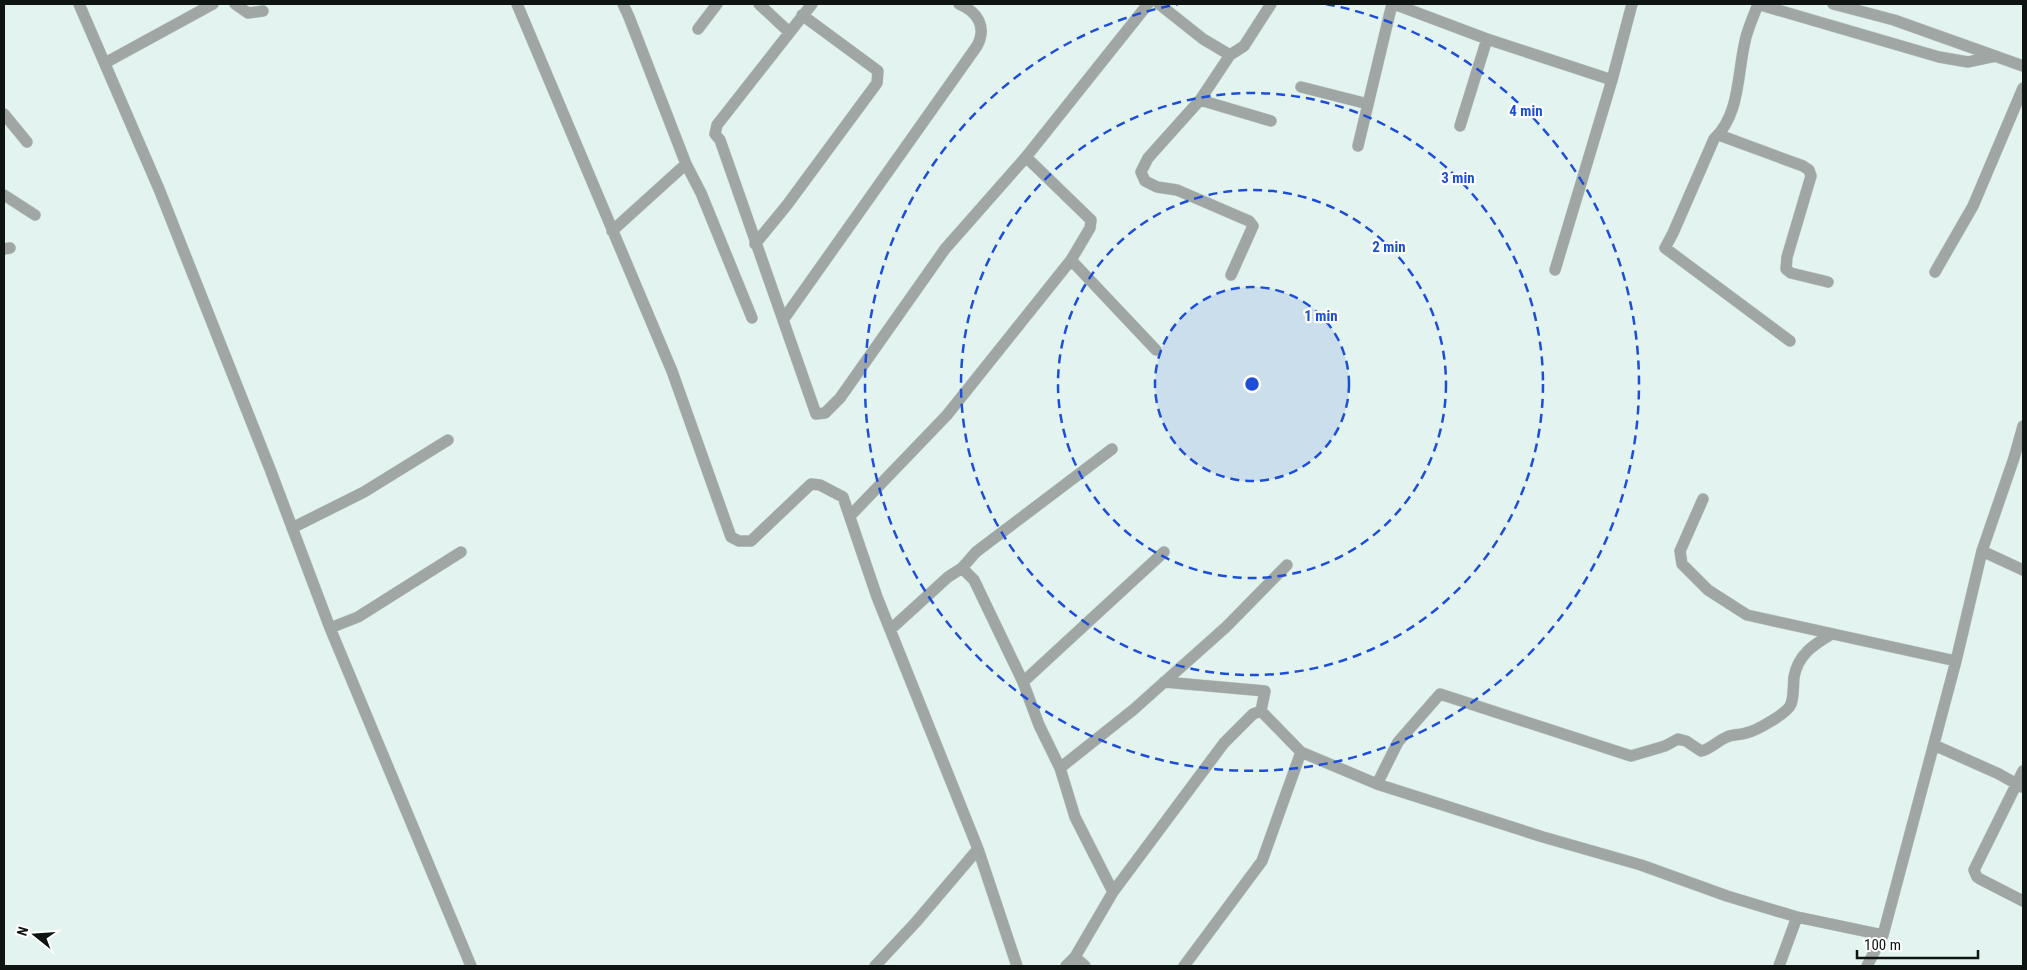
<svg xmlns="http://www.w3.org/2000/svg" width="2027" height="970" font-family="'Roboto Condensed',sans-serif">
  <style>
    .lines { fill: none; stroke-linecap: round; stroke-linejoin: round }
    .minor-casing { stroke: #c1cfcc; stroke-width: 12 }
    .minor { stroke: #9fa6a4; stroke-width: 11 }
    .ring { fill: none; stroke: #1d4ed8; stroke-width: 2.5; stroke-dasharray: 9 6 }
    .centre { fill: #1d4ed8; stroke: #fff; stroke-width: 2.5 }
    .ring-label { font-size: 15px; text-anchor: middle; font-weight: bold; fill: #1d4ed8; stroke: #fff; stroke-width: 4.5; stroke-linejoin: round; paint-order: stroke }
  </style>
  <rect width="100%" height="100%" fill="#e3f3ef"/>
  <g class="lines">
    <defs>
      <path id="minor" d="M 79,4 L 159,189 L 270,469 L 330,628 L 471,966
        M 235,4 L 248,13 L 263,11
        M 517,4 L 672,371 L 731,537 L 739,541 L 751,541 L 811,484 L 820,485 L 843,497 L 877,597 L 978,849 L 1017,966
        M 623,4 L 629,17 L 686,164 L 701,193 L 752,318
        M 759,4 L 789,32
        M 812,4 L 717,125 L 715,134 L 720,140 L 816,414 L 825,413 L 840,398 L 945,249 L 1026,157 L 1148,4
        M 1159,4 L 1203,39 L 1230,55
        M 1394,4 L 1487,39 L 1612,80
        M 1757,4 L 1939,57 L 1968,62 L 1996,56
        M 1758,4 C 1754,15 1749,26 1746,37 C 1737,71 1741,114 1714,139 L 1673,233 L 1665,248 L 1790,341
        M 1833,4 L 1894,20 L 2023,66
        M 698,29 L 717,4
        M 105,63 L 213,4
        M 1301,87 L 1368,104
        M 1200,100 L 1271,121
        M 4,114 L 27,142
        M 1460,126 L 1487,39
        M 1719,135 L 1803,166 L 1809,170 L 1811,176 L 1787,257 L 1786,269 L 1791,273 L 1828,282
        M 1358,146 L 1392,4
        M 4,195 L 35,215
        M 612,231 L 686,164
        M 755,244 L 787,205 L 877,83 L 878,71 L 802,15
        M 4,249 L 10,248
        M 1071,260 L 1156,350
        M 1555,270 L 1612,80 L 1632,4
        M 1935,272 L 1973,206 L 2023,88
        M 1231,275 L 1253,226 L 1249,221 L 1177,190 L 1157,187 L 1145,181 L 1141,172 L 1148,158 L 1200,100 L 1230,55 L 1244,46 L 1271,4
        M 783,320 L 977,46 C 987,27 978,12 959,4
        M 1703,499 L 1680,551 L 1682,564 L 1708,590 L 1747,615 L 1956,661
        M 850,516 L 947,415 L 1071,260 L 1090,228 L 1091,220 L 1026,157
        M 292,528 L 364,492 L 448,440
        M 1982,551 L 2023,570
        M 962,568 L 974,580 L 1023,682 L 1039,725 L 1060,768 L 1075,817 L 1113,892
        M 330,628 L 358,617 L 461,552
        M 891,629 L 948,577 L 962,568 L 976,552 L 1112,449
        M 1023,682 L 1164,552
        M 1164,682 L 1265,691 L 1261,711
        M 1934,745 L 1999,774 L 2022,787
        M 1060,768 L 1133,710 L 1226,627 L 1287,565
        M 2023,771 L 1974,870 L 1977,877 L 1980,879 L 2023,901
        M 1377,784 L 1398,742 L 1440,694 L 1631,756 L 1665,746 L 1678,739 L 1686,741 L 1701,751 C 1711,749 1717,741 1727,737 C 1733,734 1740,735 1746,733 C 1756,731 1788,713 1791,704 C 1794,696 1793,686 1794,677 C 1798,655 1813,645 1830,635
        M 1075,957 L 1085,966
        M 875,966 L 916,922 L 978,849
        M 1066,966 L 1075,957 L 1113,892 L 1224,743 L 1253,714 L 1261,711 L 1301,752 L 1377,784 L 1543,837 L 1641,865 L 1727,896 L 1797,917 L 1883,935
        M 1184,966 L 1262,861 L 1301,752
        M 1779,966 L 1797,917
        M 1867,966 L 1883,935 L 1956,661 L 1982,551 L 2014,458 L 2023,426"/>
    </defs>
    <use href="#minor" class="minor-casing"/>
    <use href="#minor" class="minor"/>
  </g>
  <circle cx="1252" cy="384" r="97" fill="#1d4ed8" fill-opacity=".12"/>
  <g class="ring">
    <circle cx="1252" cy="384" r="97"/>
    <circle cx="1252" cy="384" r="194"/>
    <circle cx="1252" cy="384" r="291"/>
    <path d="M1326 4A387 387 0 1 1 1178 4"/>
  </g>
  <circle cx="1252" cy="384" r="8" class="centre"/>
  <g class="ring-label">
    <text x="1526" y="116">4 min</text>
    <text x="1458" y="183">3 min</text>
    <text x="1389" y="252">2 min</text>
    <text x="1321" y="321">1 min</text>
  </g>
  <rect width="2027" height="970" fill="none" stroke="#0e1412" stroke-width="10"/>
  <g transform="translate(35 935) rotate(287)" stroke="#ffffff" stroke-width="4" paint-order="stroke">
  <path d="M0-4L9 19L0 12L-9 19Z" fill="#0e1412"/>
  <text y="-8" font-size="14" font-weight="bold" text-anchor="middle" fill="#0e1412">N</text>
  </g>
  <path d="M1857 950v8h121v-8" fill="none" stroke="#0e1412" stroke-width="2.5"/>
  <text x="1864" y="950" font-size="15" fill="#0e1412" stroke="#ffffff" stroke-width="4" paint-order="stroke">100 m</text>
</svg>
